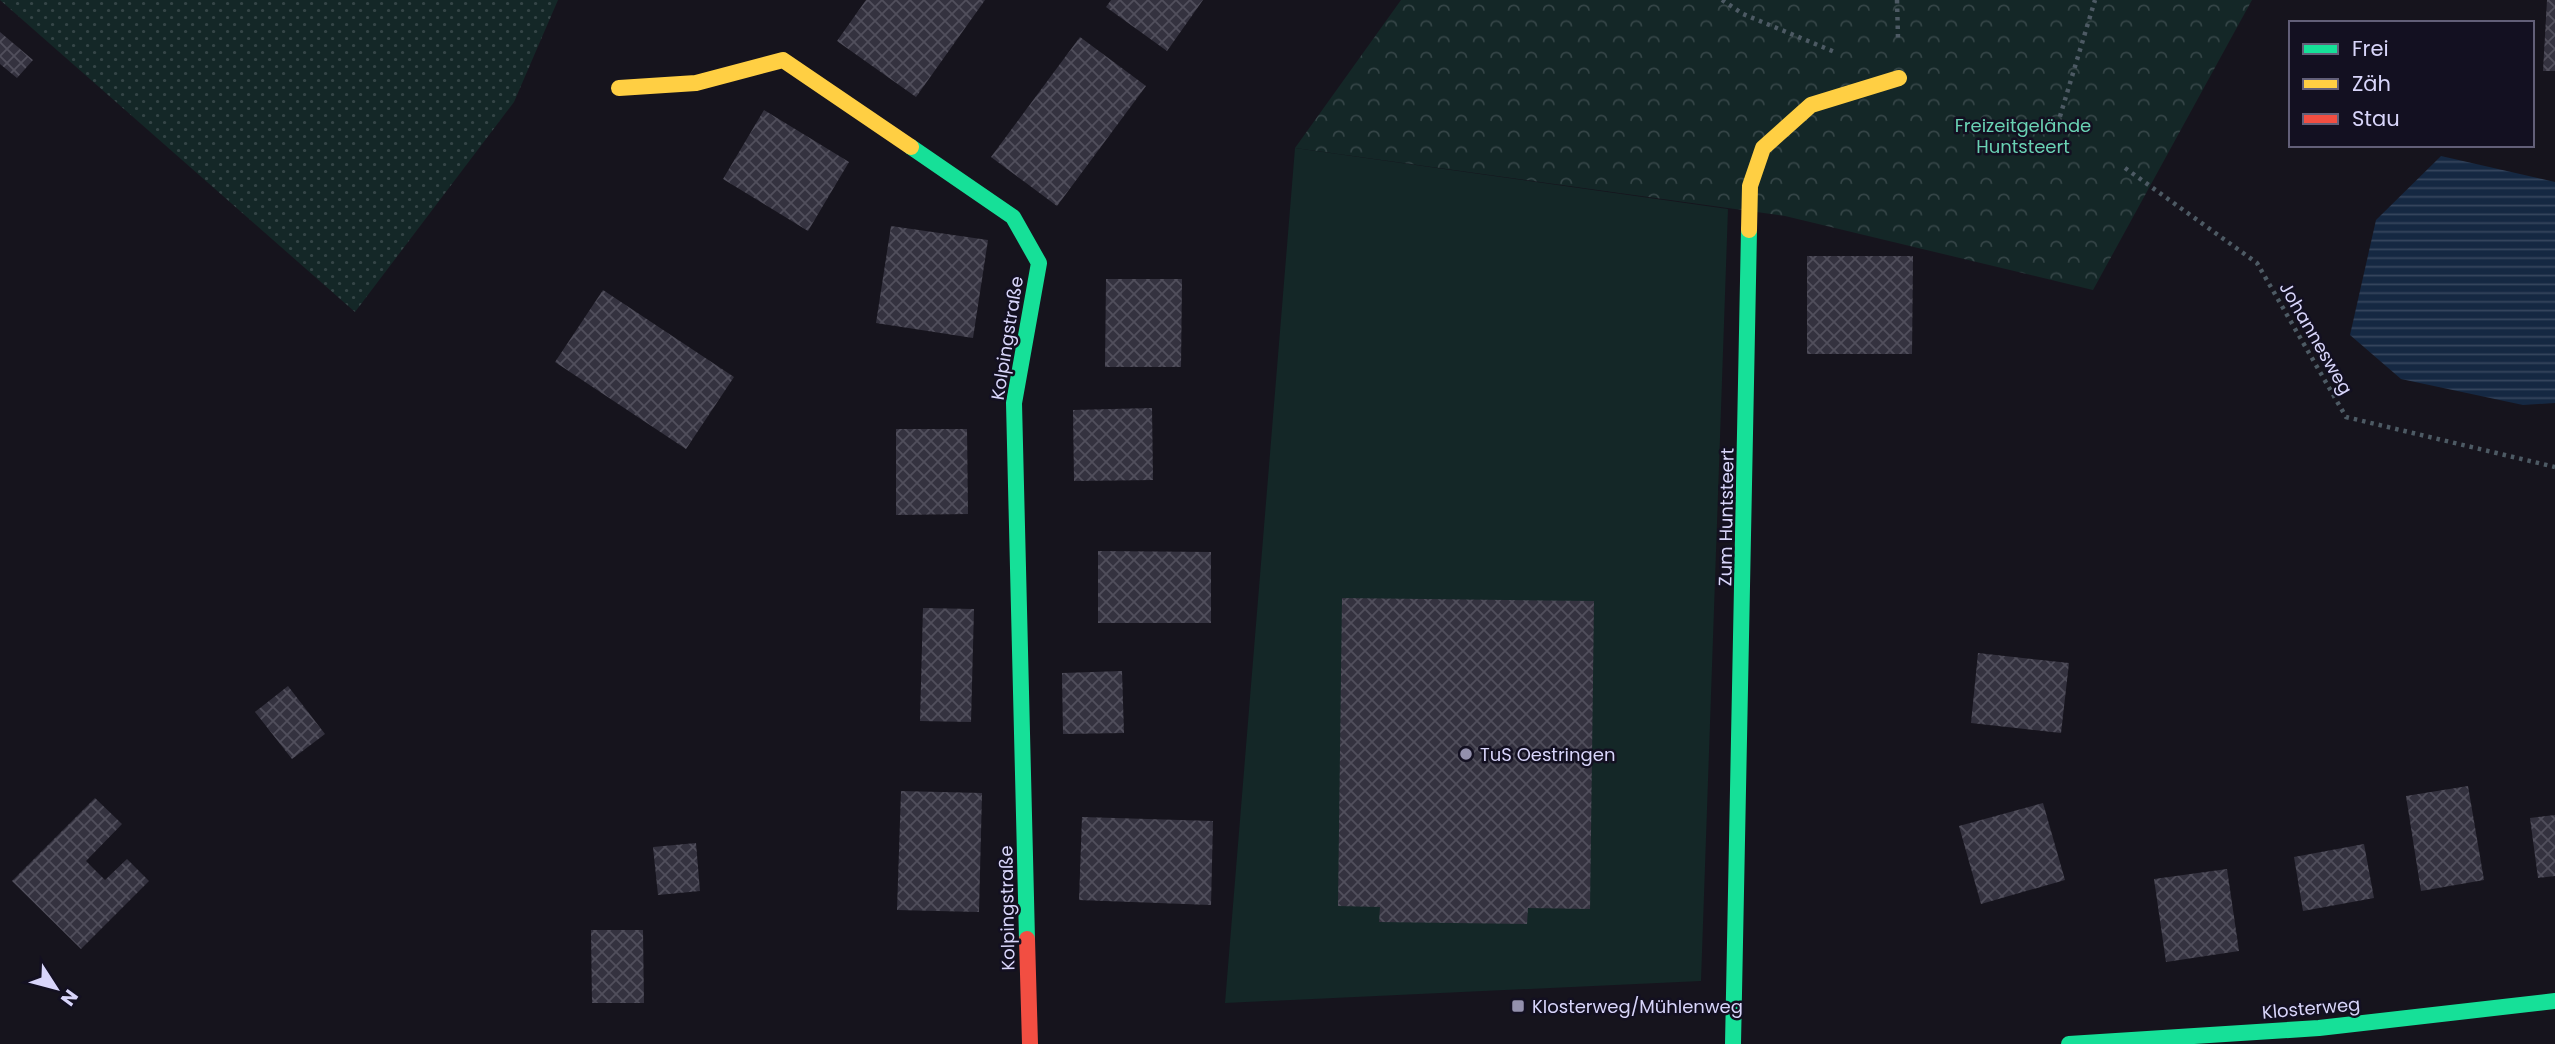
<svg xmlns="http://www.w3.org/2000/svg" width="2555" height="1044" font-family="Poppins,sans-serif">
  <style>
    .grass { fill: url(#grass-dots) }
    .forest { fill: url(#forest-crowns) }
    .pitch { fill: #142727 }
    .water { fill: url(#water-rules) }
    .building { fill: url(#building-cross-hatch) }
    .lines { fill: none; stroke-linecap: round; stroke-linejoin: round }
    .path { stroke: #4d5a64; stroke-width: 4.5; stroke-dasharray: 3.5 5; stroke-linecap: butt }
    .fast { stroke: #16e098; stroke-width: 16 }
    .slow { stroke: #ffcf43; stroke-width: 16 }
    .jam { stroke: #f24e42; stroke-width: 16 }
    .poi-dot { fill: #9491ad; stroke: #131021; stroke-width: 2.5 }
    .labels { text-anchor: middle; dominant-baseline: central; stroke-width: 5; stroke-linejoin: round; paint-order: stroke }
    .park-label { font-size: 18px; fill: #6ad2b4; stroke: #131021 }
    .street-label { font-size: 18px; fill: #d8d5fa; stroke: #131021 }
    .poi-label { font-size: 18px; fill: #d8d5fa; stroke: #131021; text-anchor: start }
  </style>
  <defs>
    <pattern id="grass-dots" width="8" height="8" patternUnits="userSpaceOnUse" patternTransform="scale(1.75)"><rect width="8" height="8" fill="#142727"/><path d="M2 2h.1M6 6h.1" fill="none" stroke="#354547" stroke-width="1.8" stroke-linecap="round"/></pattern>
    <pattern id="forest-crowns" width="20" height="18" patternUnits="userSpaceOnUse" patternTransform="scale(1.75)"><rect width="20" height="18" fill="#142727"/><path d="M2 6a3 3 0 1 1 6 0M12 15a3 3 0 1 1 6 0" fill="none" stroke="#354547"/></pattern>
    <pattern id="water-rules" width="6" height="5" patternUnits="userSpaceOnUse" patternTransform="scale(1.75)"><rect width="6" height="5" fill="#152842"/><path d="M0 2.5h6" fill="none" stroke="#36465e"/></pattern>
    <pattern id="building-cross-hatch" width="8" height="8" patternUnits="userSpaceOnUse" patternTransform="scale(1.75)"><rect width="8" height="8" fill="#34323f"/><path d="M0 0l8 8M0 8l8-8" fill="none" stroke="#514f5c"/></pattern>
  </defs>
  <rect width="100%" height="100%" fill="#16141d"/>
  <path class="grass" d="M 0,0 L 558,0 L 514,102 L 355,312 Z"/>
  <path class="forest" d="M 1401,0 L 2252,0 L 2093,290 L 1785,216 L 1295,148 Z"/>
  <path class="pitch" d="M 1295,148 L 1728,209 L 1701,981 L 1225,1003 Z"/>
  <path class="water" d="M 2441,156 L 2555,182 L 2555,403 L 2523,405 L 2401,379 L 2350,335 L 2376,220 Z"/>
  <path class="building" d="M 866,0 L 985,0 L 916,97 L 837,41 Z
    M 1111,0 L 1203,0 L 1167,51 L 1106,7 Z
    M 2547,0 L 2555,0 L 2555,71 L 2543,71 Z
    M 0,32 L 33,60 L 17,78 L 0,64 Z
    M 1080,37 L 1146,86 L 1057,206 L 991,157 Z
    M 764,110 L 849,162 L 808,231 L 723,179 Z
    M 891,226 L 988,240 L 973,338 L 876,323 Z
    M 1807,256 L 1913,256 L 1912,354 L 1807,354 Z
    M 1106,279 L 1182,279 L 1181,367 L 1105,367 Z
    M 603,290 L 734,377 L 686,449 L 555,362 Z
    M 1152,408 L 1153,480 L 1074,481 L 1073,410 Z
    M 896,429 L 967,429 L 968,514 L 896,515 Z
    M 1098,551 L 1211,552 L 1211,623 L 1098,623 Z
    M 1342,598 L 1594,601 L 1590,909 L 1528,908 L 1527,924 L 1379,922 L 1380,907 L 1338,906 Z
    M 923,608 L 974,609 L 971,722 L 920,721 Z
    M 1978,653 L 2069,663 L 2061,733 L 1971,723 Z
    M 1122,671 L 1124,733 L 1063,734 L 1062,673 Z
    M 288,686 L 325,734 L 292,759 L 255,712 Z
    M 2468,786 L 2484,880 L 2421,891 L 2406,796 Z
    M 901,791 L 982,793 L 979,912 L 897,910 Z
    M 95,798 L 122,824 L 86,861 L 105,880 L 127,859 L 149,881 L 81,949 L 12,881 Z
    M 2043,803 L 2065,880 L 1981,904 L 1959,826 Z
    M 2555,815 L 2555,876 L 2538,878 L 2530,818 Z
    M 1082,817 L 1213,821 L 1211,905 L 1079,900 Z
    M 696,843 L 700,891 L 658,895 L 653,847 Z
    M 2364,844 L 2374,898 L 2303,911 L 2294,857 Z
    M 2227,869 L 2239,951 L 2166,962 L 2154,879 Z
    M 591,930 L 643,930 L 644,1003 L 592,1003 Z"/>
  <g class="lines">
    <path class="path" d="M 1722,0 L 1743,14 L 1837,53
      M 1897,0 L 1898,38
      M 2055,133 L 2095,0
      M 2125,168 L 2257,263 L 2346,417 L 2555,467"/>
    <path class="fast" d="M 911,147 L 1013,217 L 1039,263 L 1014,403 L 1027,939
      M 1733,1044 L 1749,230
      M 2069,1044 L 2319,1028 L 2555,1001"/>
    <path class="slow" d="M 619,88 L 696,83 L 783,60 L 911,147
      M 1749,230 L 1750,186 L 1763,148 L 1811,105 L 1899,78"/>
    <path class="jam" d="M 1027,939 L 1030,1044"/>
  </g>
  <g class="poi-dot">
    <circle cx="1466" cy="754" r="7"/>
    <rect x="1511" y="999" width="14" height="14" rx="3.5"/>
  </g>
  <g class="labels">
    <g class="park-label">
      <text x="2023" y="125">Freizeitgelände<tspan x="2023" dy="21">Huntsteert</tspan></text>
    </g>
    <g class="street-label">
      <text transform="translate(1007 338) rotate(-81)">Kolpingstraße</text>
      <text transform="translate(2316 338) rotate(60)">Johannesweg</text>
      <text transform="translate(1726 517) rotate(-89)">Zum Huntsteert</text>
      <text transform="translate(1007 908) rotate(-91)">Kolpingstraße</text>
      <text transform="translate(2311 1008) rotate(-5)">Klosterweg</text>
    </g>
    <g class="poi-label">
      <text x="1480" y="754">TuS Oestringen</text>
      <text x="1532" y="1006">Klosterweg/Mühlenweg</text>
    </g>
  </g>
  <rect x="2289" y="21" width="245" height="126" fill="#131021" stroke="#625f78" stroke-width="2"/>
  <rect x="2303" y="44" width="35" height="10" fill="#16e098" stroke="#625f78" stroke-width="2"/>
  <text x="2352" y="56" font-size="21" fill="#d8d5fa">Frei</text>
  <rect x="2303" y="79" width="35" height="10" fill="#ffcf43" stroke="#625f78" stroke-width="2"/>
  <text x="2352" y="91" font-size="21" fill="#d8d5fa">Zäh</text>
  <rect x="2303" y="114" width="35" height="10" fill="#f24e42" stroke="#625f78" stroke-width="2"/>
  <text x="2352" y="126" font-size="21" fill="#d8d5fa">Stau</text>
  <g transform="translate(56 988) rotate(126)" stroke="#131021" stroke-width="5" paint-order="stroke">
  <path d="M0-5L12 26L0 18L-12 26Z" fill="#d8d5fa"/>
  <text y="-10" font-size="19" font-weight="bold" text-anchor="middle" fill="#d8d5fa">N</text>
  </g>
</svg>
